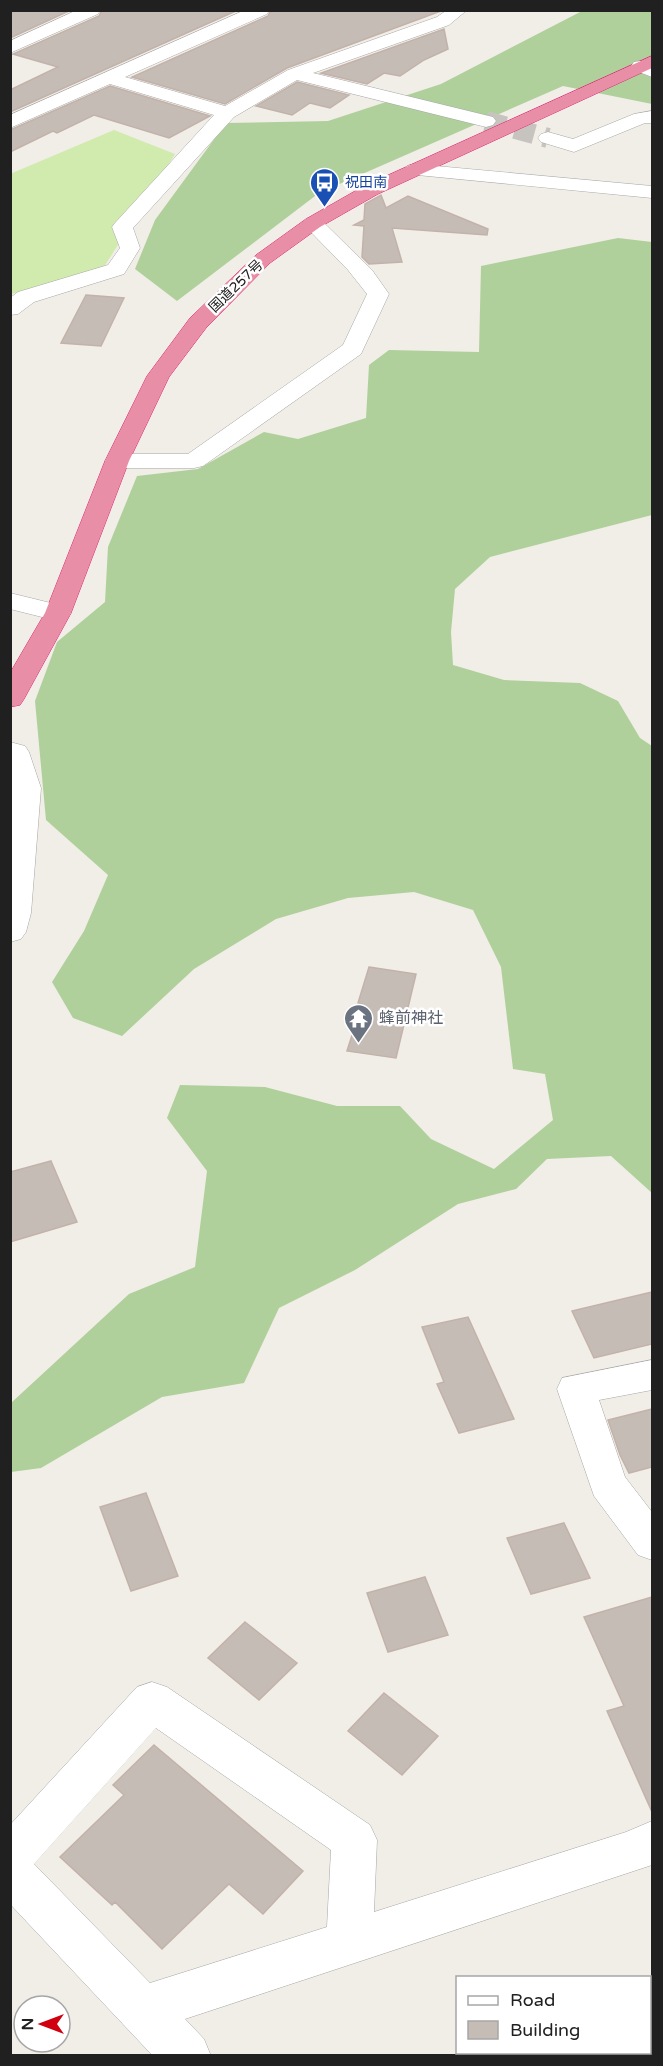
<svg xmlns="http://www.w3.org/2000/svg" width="663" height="2066" font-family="'Varela Round','Noto Sans JP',sans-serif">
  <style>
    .grass { fill: #d0ebad }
    .forest { fill: #afd09b }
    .building { fill: #c6bcb6; stroke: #c3b2a9; stroke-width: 1.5 }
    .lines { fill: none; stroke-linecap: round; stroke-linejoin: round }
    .minor-tunnel { stroke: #c7c4bf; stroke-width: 20; stroke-dasharray: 20 10; stroke-linecap: butt }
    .minor-casing { stroke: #a7a7a7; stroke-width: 1 }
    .highway-casing { stroke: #dd2674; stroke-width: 1 }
    .minor { fill: #fff; fill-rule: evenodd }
    .highway { fill: #e88fa7; fill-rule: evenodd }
    .labels { text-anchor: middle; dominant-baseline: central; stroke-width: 5; stroke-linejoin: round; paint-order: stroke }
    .far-transit-label { font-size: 14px; fill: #164399; stroke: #fff; text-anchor: start }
    .far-street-label { font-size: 14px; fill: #202020; stroke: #fff }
    .worship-label { font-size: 16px; fill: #5b616d; stroke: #fff; text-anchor: start }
  </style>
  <rect width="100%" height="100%" fill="#f1ede7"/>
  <path class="grass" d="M 114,130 L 175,154 L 104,267 L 73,279 L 11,294 L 10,174 Z"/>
  <path class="forest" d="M 582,11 L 652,11 L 652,104 L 563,86 L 319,193 L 177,301 L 135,269 L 155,220 L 226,123 L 328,121 L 441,84 Z
    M 618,238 L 652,242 L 652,515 L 490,557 L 455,589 L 451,632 L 453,665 L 504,680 L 580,683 L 618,701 L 640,738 L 652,746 L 652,1193 L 611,1156 L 547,1159 L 516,1189 L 458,1204 L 355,1270 L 279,1308 L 244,1383 L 162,1397 L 41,1468 L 11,1472 L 11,1403 L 129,1294 L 195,1267 L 207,1171 L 167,1118 L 180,1085 L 265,1087 L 337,1106 L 400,1106 L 431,1139 L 494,1169 L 553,1120 L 545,1074 L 513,1069 L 501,967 L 473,910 L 414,892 L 348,898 L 276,919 L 194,969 L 122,1036 L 73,1018 L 52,982 L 84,931 L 108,875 L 46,820 L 35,701 L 57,642 L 105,602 L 108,547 L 137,476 L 198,469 L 264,432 L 298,439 L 366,418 L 369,365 L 389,350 L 479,352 L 481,266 Z"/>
  <path class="building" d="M 10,10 L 71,10 L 10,38 Z
    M 102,10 L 238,10 L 10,112 L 10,90 L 58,67 L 13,54 L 99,16 Z
    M 271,10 L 441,10 L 441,11 L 287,68 L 225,104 L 132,77 L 268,16 Z
    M 444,29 L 448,49 L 424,60 L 400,76 L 384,73 L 367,84 L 321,73 Z
    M 297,82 L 349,95 L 330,108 L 310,103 L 292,115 L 256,106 Z
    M 110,86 L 210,116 L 169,138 L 94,115 L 57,133 L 53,131 L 10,152 L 10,130 Z
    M 381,195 L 386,208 L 408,196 L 488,229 L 487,235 L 392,228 L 402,262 L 369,264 L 362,257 L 364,226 L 354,225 L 364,220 L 365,204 Z
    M 86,295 L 124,298 L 101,346 L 61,343 Z
    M 369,967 L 416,974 L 396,1058 L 347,1051 L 362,1004 L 358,1003 Z
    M 51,1161 L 77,1222 L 10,1242 L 10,1172 Z
    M 652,1292 L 652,1344 L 594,1358 L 572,1311 Z
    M 468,1317 L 514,1419 L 459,1433 L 437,1384 L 444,1382 L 422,1327 Z
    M 652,1409 L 652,1467 L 629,1473 L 620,1455 L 608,1420 Z
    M 146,1493 L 178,1576 L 131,1591 L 100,1507 Z
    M 564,1523 L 590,1578 L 531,1594 L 507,1538 Z
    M 425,1577 L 448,1635 L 388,1652 L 367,1593 Z
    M 652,1597 L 652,1812 L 607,1711 L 624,1706 L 584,1617 Z
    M 245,1622 L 297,1663 L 259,1700 L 208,1658 Z
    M 384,1693 L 438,1736 L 402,1775 L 348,1731 Z
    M 154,1745 L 303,1871 L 263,1914 L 229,1884 L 162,1949 L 115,1902 L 112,1905 L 60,1857 L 124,1795 L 113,1785 Z"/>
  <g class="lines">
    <path class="minor-tunnel" d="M 486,121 L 548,138"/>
    <defs>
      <path id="minor" d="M 77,10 L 100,10 L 98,14 L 10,53 L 10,41 Z
        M 245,10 L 269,10 L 267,14 L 125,77 L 225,106 L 288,70 L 437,17 L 447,10 L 467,10 L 449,25 L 313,73 L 493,117 L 496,121 L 493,125 L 486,127 L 297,80 L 234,117 L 133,228 L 140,248 L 124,274 L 34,302 L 18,314 L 10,315 L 10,298 L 18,292 L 108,265 L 120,248 L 112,227 L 115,223 L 214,115 L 110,84 L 10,128 L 10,115 Z
        M 640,61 L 652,65 L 652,77 L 634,70 L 631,66 L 634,62 Z
        M 652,111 L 652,123 L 645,123 L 574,152 L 541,142 L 538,138 L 541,134 L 548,132 L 573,139 L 634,114 Z
        M 414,164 L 652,186 L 652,198 L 407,174 L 404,170 L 407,166 Z
        M 313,217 L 320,219 L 372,270 L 389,294 L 361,354 L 203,466 L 194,468 L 117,468 L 108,466 L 105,461 L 108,456 L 117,454 L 188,454 L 343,345 L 367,294 L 348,270 L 306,227 L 303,223 L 306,219 Z
        M 10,593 L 67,607 L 71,613 L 67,619 L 58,621 L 10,609 Z
        M 10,742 L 25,746 L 29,752 L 41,788 L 31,913 L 26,932 L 21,939 L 10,942 Z
        M 652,1360 L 652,1390 L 599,1400 L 625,1477 L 652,1512 L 652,1560 L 638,1555 L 594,1496 L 557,1389 L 562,1378 Z
        M 152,1682 L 167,1687 L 370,1825 L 377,1840 L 374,1912 L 626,1832 L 652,1821 L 652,1865 L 185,2019 L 204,2039 L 211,2056 L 153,2056 L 10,1904 L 10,1825 L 137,1687 ZM 156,1728 L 331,1850 L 327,1927 L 150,1983 L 34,1864 Z"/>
      <path id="highway" d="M 652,56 L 652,68 L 378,194 L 320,227 L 270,263 L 206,328 L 169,377 L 129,461 L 71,613 L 24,699 L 20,705 L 10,707 L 10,673 L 45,613 L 105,461 L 147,376 L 190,318 L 256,255 L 306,219 L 364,186 Z"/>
    </defs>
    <use href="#minor" class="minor-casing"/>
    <use href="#highway" class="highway-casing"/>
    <use href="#minor" class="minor"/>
    <use href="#highway" class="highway"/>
  </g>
  <defs>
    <symbol id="bus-pin" viewBox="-11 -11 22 30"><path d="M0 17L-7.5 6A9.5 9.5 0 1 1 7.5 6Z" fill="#1a4fb4" stroke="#fff"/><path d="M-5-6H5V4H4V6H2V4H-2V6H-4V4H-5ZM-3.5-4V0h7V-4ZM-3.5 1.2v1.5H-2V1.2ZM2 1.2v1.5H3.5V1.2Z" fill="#fff"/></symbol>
    <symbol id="temple-pin" viewBox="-11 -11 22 30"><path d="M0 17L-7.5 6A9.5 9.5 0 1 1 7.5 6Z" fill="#6b7280" stroke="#fff"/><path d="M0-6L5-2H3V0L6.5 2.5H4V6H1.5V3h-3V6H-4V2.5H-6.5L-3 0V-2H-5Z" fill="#fff"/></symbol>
  </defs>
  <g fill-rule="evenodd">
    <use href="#bus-pin" x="308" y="166" width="33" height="45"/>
    <use href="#temple-pin" x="342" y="1002" width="33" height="45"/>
  </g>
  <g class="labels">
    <g class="far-transit-label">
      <text x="345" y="182">祝田南</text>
    </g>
    <g class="far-street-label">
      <text transform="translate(236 286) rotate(-44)">国道257号</text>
    </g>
    <g class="worship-label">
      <text x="379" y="1018">蜂前神社</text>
    </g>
  </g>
  <rect width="663" height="2066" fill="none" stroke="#202020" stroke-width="24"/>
  <rect x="456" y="1976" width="195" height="78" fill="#ffffff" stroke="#a6a6a6" stroke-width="1.5"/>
  <rect x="468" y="1996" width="30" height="9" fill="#ffffff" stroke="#a6a6a6" stroke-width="1.5"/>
  <text x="510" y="2006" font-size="18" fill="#202020">Road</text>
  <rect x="468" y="2021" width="30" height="18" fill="#c6bcb6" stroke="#a6a6a6" stroke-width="1.5"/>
  <text x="510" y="2036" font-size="18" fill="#202020">Building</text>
  <g transform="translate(42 2024) rotate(270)"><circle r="28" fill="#ffffff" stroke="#a6a6a6" stroke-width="1.5"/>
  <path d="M0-4.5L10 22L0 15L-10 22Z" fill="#d10011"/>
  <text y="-9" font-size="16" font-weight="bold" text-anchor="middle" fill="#202020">N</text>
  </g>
</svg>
